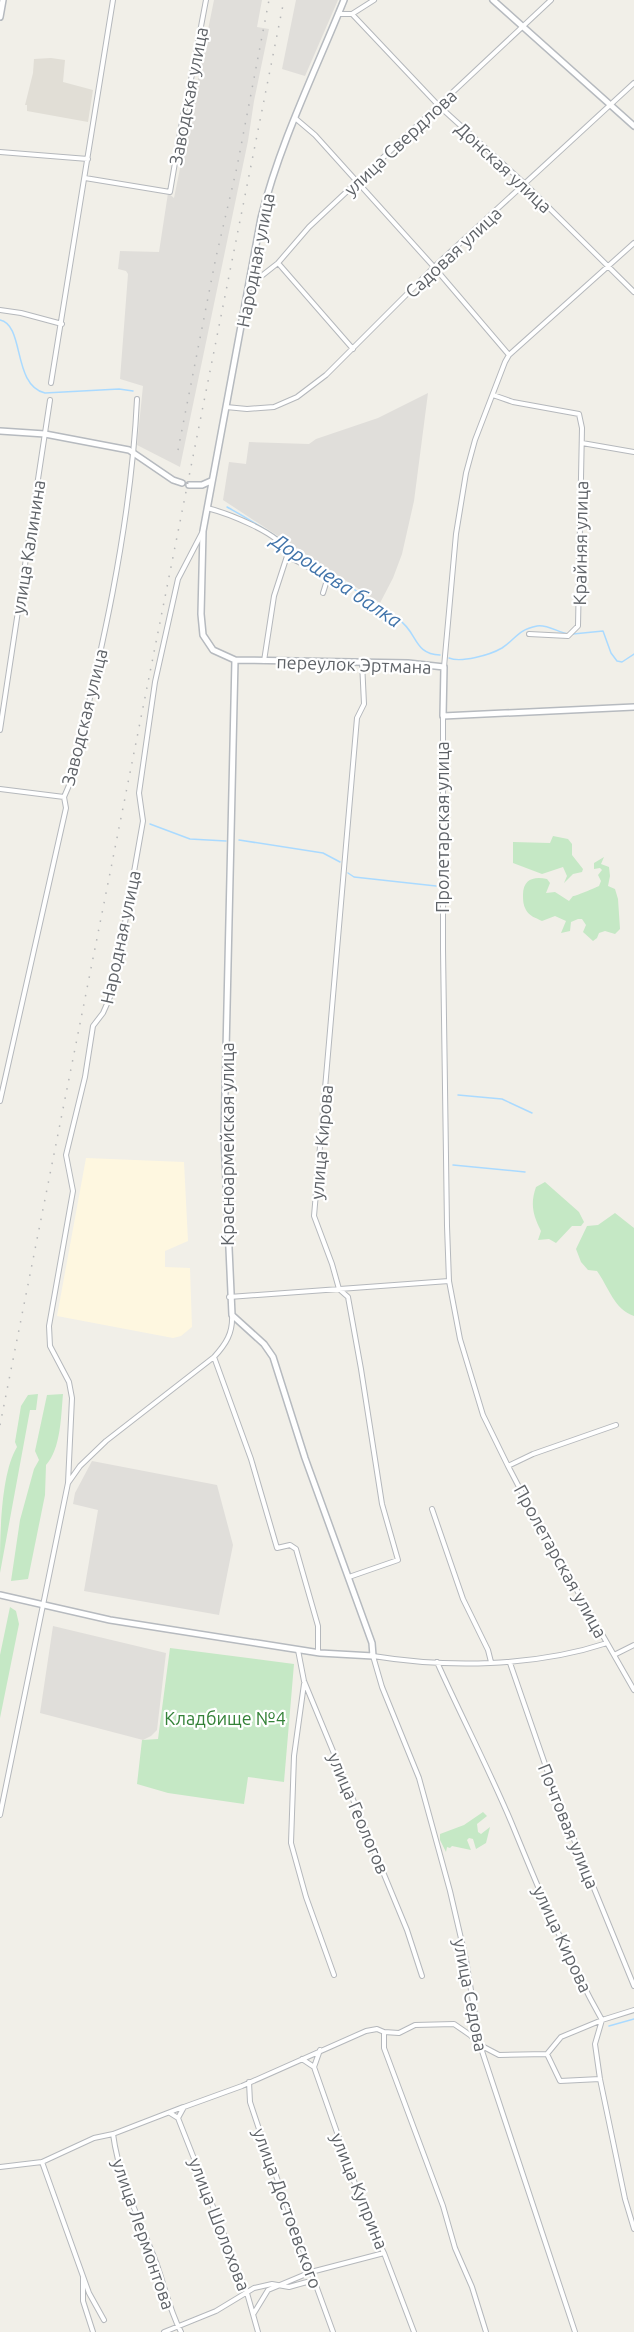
<svg xmlns="http://www.w3.org/2000/svg" width="634" height="2332" font-family="Ubuntu,sans-serif">
  <style>
    .commercial { fill: #fef7e0 }
    .industrial { fill: #e0deda }
    .education { fill: #e1ded6 }
    .green { fill: #c5e8c5 }
    .lines { fill: none; stroke-linecap: round; stroke-linejoin: round }
    .stream { stroke: #aadaff; stroke-width: 1.5 }
    .street-casing { stroke: #b5b8bc; stroke-width: 6 }
    .secondary-casing { stroke: #b6babf; stroke-width: 8 }
    .street { stroke: #fff; stroke-width: 4 }
    .secondary { stroke: #fff; stroke-width: 5 }
    .rail { stroke: #b6b7b8; stroke-width: 1.5; stroke-dasharray: 1.5 8; stroke-linecap: butt }
    .labels { text-anchor: middle; dominant-baseline: central; stroke-width: 4.5; stroke-linejoin: round; paint-order: stroke }
    .street-label { font-size: 18px; fill: #5f6368; stroke: #fff }
    .park-label { font-size: 18px; fill: #348238; stroke: #fff }
    .water-label { font-size: 20px; font-style: italic; fill: #4174aa; stroke: #fff }
  </style>
  <rect width="100%" height="100%" fill="#f1efe8"/>
  <path class="commercial" d="M 86,1158 L 184,1162 L 188,1241 L 165,1251 L 165,1267 L 190,1268 L 192,1327 L 181,1336 L 173,1338 L 57,1316 Z"/>
  <path class="industrial" d="M 214,0 L 262,0 L 257,27 L 269,29 L 254,101 L 248,141 L 180,467 L 137,445 L 143,386 L 120,379 L 128,274 L 126,271 L 118,269 L 120,251 L 159,252 L 168,193 L 174,198 Z
    M 296,0 L 338,0 L 305,76 L 282,69 Z
    M 428,393 L 414,501 L 402,554 L 393,578 L 380,603 L 223,500 L 229,462 L 246,464 L 249,442 L 309,444 L 316,439 L 378,418 Z
    M 92,1461 L 217,1485 L 233,1545 L 219,1615 L 84,1591 L 98,1510 L 73,1504 L 75,1493 Z
    M 53,1626 L 166,1653 L 157,1730 L 151,1736 L 143,1740 L 40,1713 Z"/>
  <path class="education" d="M 51,58 L 65,60 L 63,82 L 93,90 L 88,122 L 27,111 L 27,105 L 25,105 L 33,73 L 34,59 Z"/>
  <path class="green" d="M 553,836 L 568,839 L 572,844 L 572,855 L 583,869 L 582,872 L 573,874 L 564,883 L 567,876 L 563,867 L 542,874 L 513,863 L 513,842 L 550,843 Z
    M 604,857 L 601,864 L 609,867 L 610,876 L 608,886 L 615,889 L 618,899 L 620,929 L 615,934 L 605,931 L 599,933 L 597,938 L 593,941 L 583,932 L 586,925 L 582,919 L 578,919 L 571,922 L 570,931 L 561,933 L 566,921 L 555,916 L 542,921 C 536,918 529,916 526,910 C 523,905 523,900 523,895 C 523,879 534,876 547,879 L 550,883 L 546,893 L 555,892 L 569,901 L 573,896 C 577,896 594,888 599,886 L 601,881 L 598,875 L 602,870 L 600,868 L 594,869 L 594,863 Z
    M 545,1182 L 579,1212 L 584,1222 L 581,1226 L 572,1226 L 556,1243 L 549,1239 L 538,1240 L 541,1231 C 533,1215 530,1204 536,1187 Z
    M 615,1213 L 634,1228 L 634,1316 C 614,1309 609,1288 597,1271 L 588,1270 L 581,1262 L 576,1249 L 587,1226 L 598,1225 Z
    M 38,1394 L 36,1410 L 30,1410 L 0,1573 C 0,1540 0,1475 17,1447 L 15,1442 L 21,1406 L 28,1395 Z
    M 63,1394 C 61,1415 61,1449 46,1465 L 45,1495 L 28,1579 L 11,1581 L 20,1520 L 34,1469 L 39,1460 L 35,1451 L 47,1395 Z
    M 10,1607 L 16,1611 L 19,1624 L 0,1718 L 0,1655 Z
    M 170,1648 L 294,1664 L 284,1782 L 248,1777 L 244,1804 L 168,1793 L 137,1784 L 142,1740 L 158,1739 Z
    M 483,1812 L 487,1816 L 477,1824 L 478,1832 L 481,1834 L 490,1827 L 486,1843 L 476,1849 L 473,1839 L 469,1838 L 467,1840 L 471,1850 L 452,1846 L 450,1848 L 447,1847 L 446,1852 L 440,1840 L 440,1834 L 464,1825 Z"/>
  <g class="lines">
    <path class="stream" d="M 0,320 C 25,325 12,385 45,393 L 119,389 L 133,391
      M 227,507 C 287,540 341,582 398,619 C 418,632 413,654 440,655
      M 573,634 L 603,631 L 611,653 L 617,661 L 622,662 L 634,654
      M 449,658 C 461,663 490,655 502,648 C 516,639 517,630 537,626 C 546,624 558,632 568,634
      M 150,824 L 190,839 L 226,841
      M 239,840 L 323,853 L 340,862
      M 348,873 L 354,877 L 436,886
      M 458,1095 L 502,1099 L 532,1113
      M 453,1165 L 525,1172
      M 609,2026 L 634,2019"/>
    <defs>
      <path id="street" d="M 338,14 L 352,14 L 374,0
        M 352,14 L 439,106 L 525,184 L 634,292
        M 295,118 L 315,135 L 434,267 L 509,355
        M 0,152 L 88,159
        M 85,178 L 170,192 L 184,110 L 186,106 L 206,0
        M 278,263 L 353,349
        M 250,285 L 278,263 L 309,227 L 551,0
        M 0,310 L 21,313 L 62,324
        M 51,383 L 113,0
        M 493,395 L 513,402 L 579,414 L 582,428 L 578,626 L 568,636 L 529,634
        M 226,407 L 247,409 L 274,407 L 297,397 L 326,375 L 434,267 L 634,83
        M 582,443 L 634,452
        M 207,508 C 227,513 280,533 288,553 L 274,596 L 264,661
        M 287,556 L 328,577 L 323,593
        M 444,667 L 456,534 L 466,473 L 475,440 L 505,362 L 509,355 L 634,243
        M 443,716 L 443,949 L 447,1226 L 449,1281 L 460,1339 L 483,1415 L 508,1466 L 531,1510 L 634,1690
        M 0,730 L 50,400
        M 0,789 L 64,797
        M 0,1101 L 66,808 L 64,797 L 70,783 C 100,658 131,529 137,399
        M 229,1297 L 449,1281
        M 214,1357 L 251,1459 L 277,1548 L 290,1545 L 296,1549 L 318,1626 L 318,1653
        M 508,1466 L 533,1454 L 616,1425
        M 68,1483 L 72,1398 L 69,1382 L 50,1346 L 49,1326 L 73,1191 L 66,1155 L 85,1077 L 93,1026 L 103,1013 L 110,997 L 123,934 L 143,821 L 139,793 L 155,682 L 178,579 L 203,531
        M 432,1509 L 463,1599 L 488,1650 L 491,1662
        M 349,1577 L 398,1560 L 382,1504 L 361,1369 L 348,1297 L 339,1289 L 332,1264 L 314,1216 L 357,718 L 364,704 L 362,662
        M 298,1650 L 304,1681 L 407,1930 L 422,1976
        M 614,1655 L 634,1645
        M 437,1662 C 461,1716 489,1769 512,1824 C 539,1890 567,1958 602,2020 L 595,2044 L 600,2079 L 625,2199 L 634,2229
        M 510,1663 L 555,1793 L 634,1986
        M 304,1684 L 294,1756 L 291,1843 L 306,1897 L 334,1975
        M 0,1815 L 68,1483 L 80,1466 L 106,1441 L 214,1357 C 226,1344 233,1333 232,1315
        M 384,2032 L 384,2048 L 443,2206 L 455,2248 L 472,2287 L 486,2332
        M 320,2050 L 314,2067 L 367,2218 L 384,2253 L 414,2332
        M 547,2054 L 561,2037 L 602,2020 L 634,2010
        M 302,2059 L 314,2067
        M 249,2082 L 250,2102 L 259,2129 L 333,2332
        M 170,2113 L 178,2118 L 184,2107 L 242,2086 L 366,2031 L 377,2029 L 384,2032 L 399,2033 L 415,2025 L 454,2024 L 470,2035 L 480,2045 L 499,2055 L 547,2054 L 560,2081 L 600,2079
        M 178,2118 L 247,2293 L 258,2332
        M 113,2134 C 119,2179 140,2221 156,2262 C 165,2287 169,2309 181,2332
        M 42,2162 L 89,2293 L 104,2320
        M 0,2167 L 42,2162 L 94,2138 L 113,2134 L 183,2107
        M 83,2277 L 83,2301 L 93,2332
        M 254,2313 L 268,2290 L 311,2272 L 384,2253
        M 164,2332 L 216,2311 L 254,2288 L 272,2284 L 289,2287 L 307,2282 L 316,2285
        M 575,2332 L 480,2045 L 466,1960 L 450,1891 L 419,1778 L 382,1687 L 373,1656 C 447,1668 534,1667 607,1643"/>
      <path id="secondary" d="M 344,0 C 315,72 280,142 261,218 L 203,531 L 201,614 L 203,635 L 213,650 L 235,660 L 408,663 L 444,667 L 443,716 L 634,707
        M 493,0 L 634,126
        M 0,17 L 3,0
        M 0,431 L 45,434 L 129,450 L 173,480 L 182,483
        M 189,485 L 202,485 L 211,481
        M 0,1595 L 110,1620 L 320,1653 L 373,1656 L 372,1643 L 305,1458 L 273,1357 L 264,1344 L 232,1315 L 224,1137 L 235,660"/>
    </defs>
    <use href="#street" class="street-casing"/>
    <use href="#secondary" class="secondary-casing"/>
    <use href="#street" class="street"/>
    <use href="#secondary" class="secondary"/>
    <path class="rail" d="M 178,450 L 216,257 L 237,167 L 269,0
      M 0,1425 L 284,0"/>
  </g>
  <g class="labels">
    <g class="street-label">
      <text transform="translate(188 96) rotate(-79)">Заводская улица</text>
      <text transform="translate(400 142) rotate(-43)">улица Свердлова</text>
      <text transform="translate(504 167) rotate(43)">Донская улица</text>
      <text transform="translate(453 252) rotate(-43)">Садовая улица</text>
      <text transform="translate(255 260) rotate(-79)">Народная улица</text>
      <text transform="translate(580 543) rotate(-89)">Крайняя улица</text>
      <text transform="translate(28 547) rotate(-81)">улица Калинина</text>
      <text transform="translate(354 664) rotate(2)">переулок Эртмана</text>
      <text transform="translate(84 717) rotate(-76)">Заводская улица</text>
      <text transform="translate(442 827) rotate(-90)">Пролетарская улица</text>
      <text transform="translate(120 937) rotate(-78)">Народная улица</text>
      <text transform="translate(321 1142) rotate(-85)">улица Кирова</text>
      <text transform="translate(227 1144) rotate(-90)">Красноармейская улица</text>
      <text transform="translate(561 1561) rotate(61)">Пролетарская улица</text>
      <text transform="translate(359 1813) rotate(67)">улица Геологов</text>
      <text transform="translate(569 1826) rotate(68)">Почтовая улица</text>
      <text transform="translate(563 1939) rotate(65)">улица Кирова</text>
      <text transform="translate(471 1995) rotate(79)">улица Седова</text>
      <text transform="translate(360 2191) rotate(68)">улица Куприна</text>
      <text transform="translate(288 2208) rotate(70)">улица Достоевского</text>
      <text transform="translate(220 2224) rotate(69)">улица Шолохова</text>
      <text transform="translate(144 2234) rotate(71)">улица Лермонтова</text>
    </g>
    <g class="park-label">
      <text x="225" y="1718">Кладбище №4</text>
    </g>
    <g class="water-label">
      <text transform="translate(337 580) rotate(34)">Дорошева балка</text>
    </g>
  </g>
</svg>
